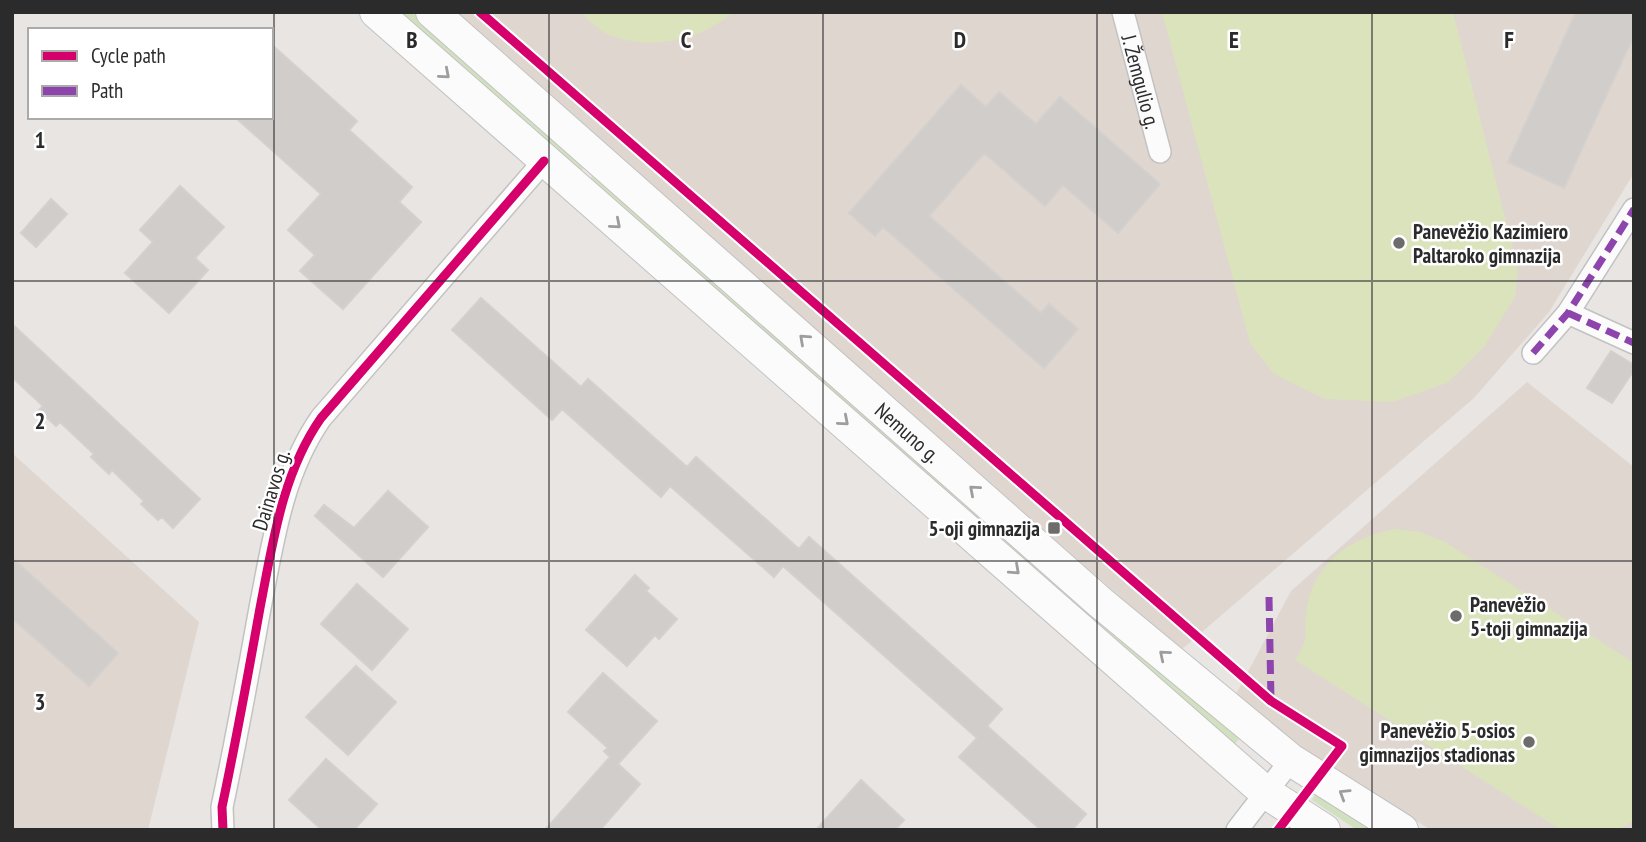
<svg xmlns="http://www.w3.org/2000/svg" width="1646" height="842" font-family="'PT Sans Narrow',sans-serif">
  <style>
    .education { fill: #dfd6cf }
    .green { fill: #d1e0bf }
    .pitch { fill: #dbe3bd }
    .building { fill: #d0cdcb; stroke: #d3d0ce; stroke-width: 2 }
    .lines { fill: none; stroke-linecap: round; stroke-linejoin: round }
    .minor-casing { stroke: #c3c2c2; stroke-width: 24 }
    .secondary-casing { stroke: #c3c2c2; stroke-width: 34 }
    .minor { stroke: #fcfbfb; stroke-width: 21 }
    .secondary { stroke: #fcfbfb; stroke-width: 32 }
    .quiet { stroke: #8e44ad; stroke-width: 7; stroke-dasharray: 14 7; stroke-linecap: butt }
    .cycleway-casing { stroke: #fff; stroke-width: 13 }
    .cycleway { stroke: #d6006c; stroke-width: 9 }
    .oneway { stroke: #9e9d9d }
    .grid { fill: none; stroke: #2b2b2b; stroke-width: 2; stroke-opacity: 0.55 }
    .poi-dot { fill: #6d6c6b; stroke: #fff; stroke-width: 2.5 }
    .labels { text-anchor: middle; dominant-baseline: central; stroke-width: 5; stroke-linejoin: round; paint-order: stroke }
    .street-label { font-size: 21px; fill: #2b2b2b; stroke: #fff }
    .poi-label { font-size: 21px; font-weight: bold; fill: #2b2b2b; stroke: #fff; text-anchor: start }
    .grid-label { font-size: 23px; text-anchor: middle; font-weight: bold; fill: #2b2b2b; stroke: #fff; stroke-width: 5; stroke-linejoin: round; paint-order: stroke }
  </style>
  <rect width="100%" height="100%" fill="#e8e5e2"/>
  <path class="education" d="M 452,12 L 1634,12 L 1634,173 L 1549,312 L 1474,398 L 1181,650 Z
    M 1527,382 L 1634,467 L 1634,830 L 1431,830 L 1326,765 L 1235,696 L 1291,591 Z
    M 12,453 L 199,622 L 148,830 L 12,830 Z"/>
  <path class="green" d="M 396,12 L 412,12 L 586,165 L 579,174 Z
    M 595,173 L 1241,736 L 1235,744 L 588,181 Z
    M 1318,791 L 1377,830 L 1357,830 L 1312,800 Z"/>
  <path class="pitch" d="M 580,12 L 733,12 C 701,41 650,51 610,35 C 599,31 589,20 580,12 Z
    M 1162,12 L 1453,12 L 1518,269 L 1515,297 L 1483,348 L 1447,383 L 1392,402 L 1325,399 L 1274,374 L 1250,343 Z
    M 1394,529 L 1420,532 L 1445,542 L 1634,663 L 1634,821 L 1617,830 L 1561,830 L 1295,660 C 1311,636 1303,639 1306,614 C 1311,565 1348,539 1394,529 Z"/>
  <path class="building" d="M 1576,12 L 1634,12 L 1634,35 L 1564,188 L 1508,162 Z
    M 271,44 L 357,121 L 349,130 L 412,187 L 399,202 L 421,222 L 343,309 L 300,271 L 315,255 L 288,230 L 321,194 L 235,117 L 271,117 Z
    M 961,85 L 986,107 L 999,92 L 1036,124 L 1060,97 L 1160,184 L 1118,233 L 1063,185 L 1045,206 L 984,153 L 929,216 L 1041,313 L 1049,304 L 1078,329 L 1044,368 L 883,227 L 875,236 L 849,213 Z
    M 180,186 L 224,227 L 195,258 L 208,270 L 169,313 L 125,273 L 153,242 L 140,230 Z
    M 51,199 L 67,214 L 36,247 L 21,233 Z
    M 481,298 L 581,387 L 588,379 L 687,467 L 696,457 L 799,549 L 809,537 L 1002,709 L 987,726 L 1086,814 L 1072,830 L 1041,830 L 959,757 L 977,738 L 783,566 L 774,577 L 670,486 L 661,497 L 562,409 L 552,420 L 452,330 Z
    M 12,324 L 200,499 L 173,528 L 162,517 L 158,520 L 141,504 L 144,501 L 112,470 L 109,474 L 91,457 L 94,454 L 60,422 L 56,426 L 39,410 L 43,406 L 12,377 Z
    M 1611,351 L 1634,365 L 1634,370 L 1612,403 L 1587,388 Z
    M 388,491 L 428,527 L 383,577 L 315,516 L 324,505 L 354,528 Z
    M 12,558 L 118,653 L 89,686 L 12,618 Z
    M 635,575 L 649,588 L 646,591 L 677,619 L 659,639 L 655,635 L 627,666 L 586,630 Z
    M 357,584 L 408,629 L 372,670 L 321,624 Z
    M 356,666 L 396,702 L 348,755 L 306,717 Z
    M 603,673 L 657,721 L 618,764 L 640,784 L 600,830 L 545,830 L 610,757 L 604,751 L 608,748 L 568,712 Z
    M 326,759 L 377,804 L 354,830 L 322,830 L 289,800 Z
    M 861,780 L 904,820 L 895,830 L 816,830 Z"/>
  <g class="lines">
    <defs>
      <g id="minor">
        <path id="s1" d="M 1123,12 L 1160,152"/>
        <path d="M 1568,313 L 1634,343"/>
        <path d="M 1533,353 L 1568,313 L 1634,209"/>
        <path d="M 223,830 L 222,807 C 236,741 248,675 260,608 C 273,542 282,474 321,418 L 544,161"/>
        <path d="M 1237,830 L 1291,760"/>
      </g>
      <g id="secondary">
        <path d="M 376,12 L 1265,792 L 1324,830"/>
        <path id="s2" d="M 432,12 L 1101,603 L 1291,760 L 1402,830"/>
      </g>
    </defs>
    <use href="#minor" class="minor-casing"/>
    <use href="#secondary" class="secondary-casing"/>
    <use href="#minor" class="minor"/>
    <use href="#secondary" class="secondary"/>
    <path class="quiet" d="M 1568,313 L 1634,343
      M 1533,353 L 1568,313 L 1634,209
      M 1269,597 L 1271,701"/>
    <defs>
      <path id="cycleway" d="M 480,12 L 1271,701 L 1342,746 L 1278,830
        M 223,830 L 222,807 C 236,741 248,675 260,608 C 273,542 282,474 321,418 L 544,161"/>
    </defs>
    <use href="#cycleway" class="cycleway-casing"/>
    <use href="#cycleway" class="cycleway"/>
  </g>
  <defs><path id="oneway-chevron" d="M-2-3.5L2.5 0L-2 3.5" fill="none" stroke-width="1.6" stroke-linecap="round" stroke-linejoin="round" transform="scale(1.75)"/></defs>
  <g class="oneway">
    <use href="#oneway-chevron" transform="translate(445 74) rotate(41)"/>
    <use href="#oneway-chevron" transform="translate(616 224) rotate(41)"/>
    <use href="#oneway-chevron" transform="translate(804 339) rotate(-138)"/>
    <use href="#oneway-chevron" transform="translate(844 421) rotate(41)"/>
    <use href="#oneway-chevron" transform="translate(974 490) rotate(-139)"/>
    <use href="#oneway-chevron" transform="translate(1015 570) rotate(42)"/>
    <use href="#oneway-chevron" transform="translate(1164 655) rotate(-140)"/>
    <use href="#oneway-chevron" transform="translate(1344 794) rotate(-148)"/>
  </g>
  <path class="grid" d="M 274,12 L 274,830M 549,12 L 549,830M 823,12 L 823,830M 1097,12 L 1097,830M 1372,12 L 1372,830M 12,281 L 1634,281M 12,561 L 1634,561"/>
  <g class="poi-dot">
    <circle cx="1399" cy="243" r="7"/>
    <rect x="1047" y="521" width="14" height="14" rx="3.5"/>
    <circle cx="1456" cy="616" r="7"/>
    <circle cx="1529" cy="742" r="7"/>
  </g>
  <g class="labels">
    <g class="street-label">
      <text stroke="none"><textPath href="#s1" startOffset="72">J. Žemgulio g.</textPath></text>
      <text stroke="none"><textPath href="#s2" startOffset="635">Nemuno g.</textPath></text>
      <text transform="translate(271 490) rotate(-73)">Dainavos g.</text>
    </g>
    <g class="poi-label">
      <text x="1413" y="231">Panevėžio Kazimiero<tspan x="1413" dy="24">Paltaroko gimnazija</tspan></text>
      <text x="1040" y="528" text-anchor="end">5-oji gimnazija</text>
      <text x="1470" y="604">Panevėžio<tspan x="1470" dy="24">5-toji gimnazija</tspan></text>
      <text x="1515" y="730" text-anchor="end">Panevėžio 5-osios<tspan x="1515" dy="24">gimnazijos stadionas</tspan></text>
    </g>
  </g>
  <g class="grid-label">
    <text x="412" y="48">B</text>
    <text x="686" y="48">C</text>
    <text x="960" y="48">D</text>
    <text x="1234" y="48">E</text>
    <text x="1509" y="48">F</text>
    <text x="40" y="148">1</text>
    <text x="40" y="429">2</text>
    <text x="40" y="710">3</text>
  </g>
  <rect width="1646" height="842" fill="none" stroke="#2b2b2b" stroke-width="28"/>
  <rect x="28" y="28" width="245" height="91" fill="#ffffff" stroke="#aaaaaa" stroke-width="2"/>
  <rect x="42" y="51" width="35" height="10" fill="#d6006c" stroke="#aaaaaa" stroke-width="2"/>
  <text x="91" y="63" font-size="21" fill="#2b2b2b">Cycle path</text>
  <rect x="42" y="86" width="35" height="10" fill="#8e44ad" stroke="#aaaaaa" stroke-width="2"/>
  <text x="91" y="98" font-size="21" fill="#2b2b2b">Path</text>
</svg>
